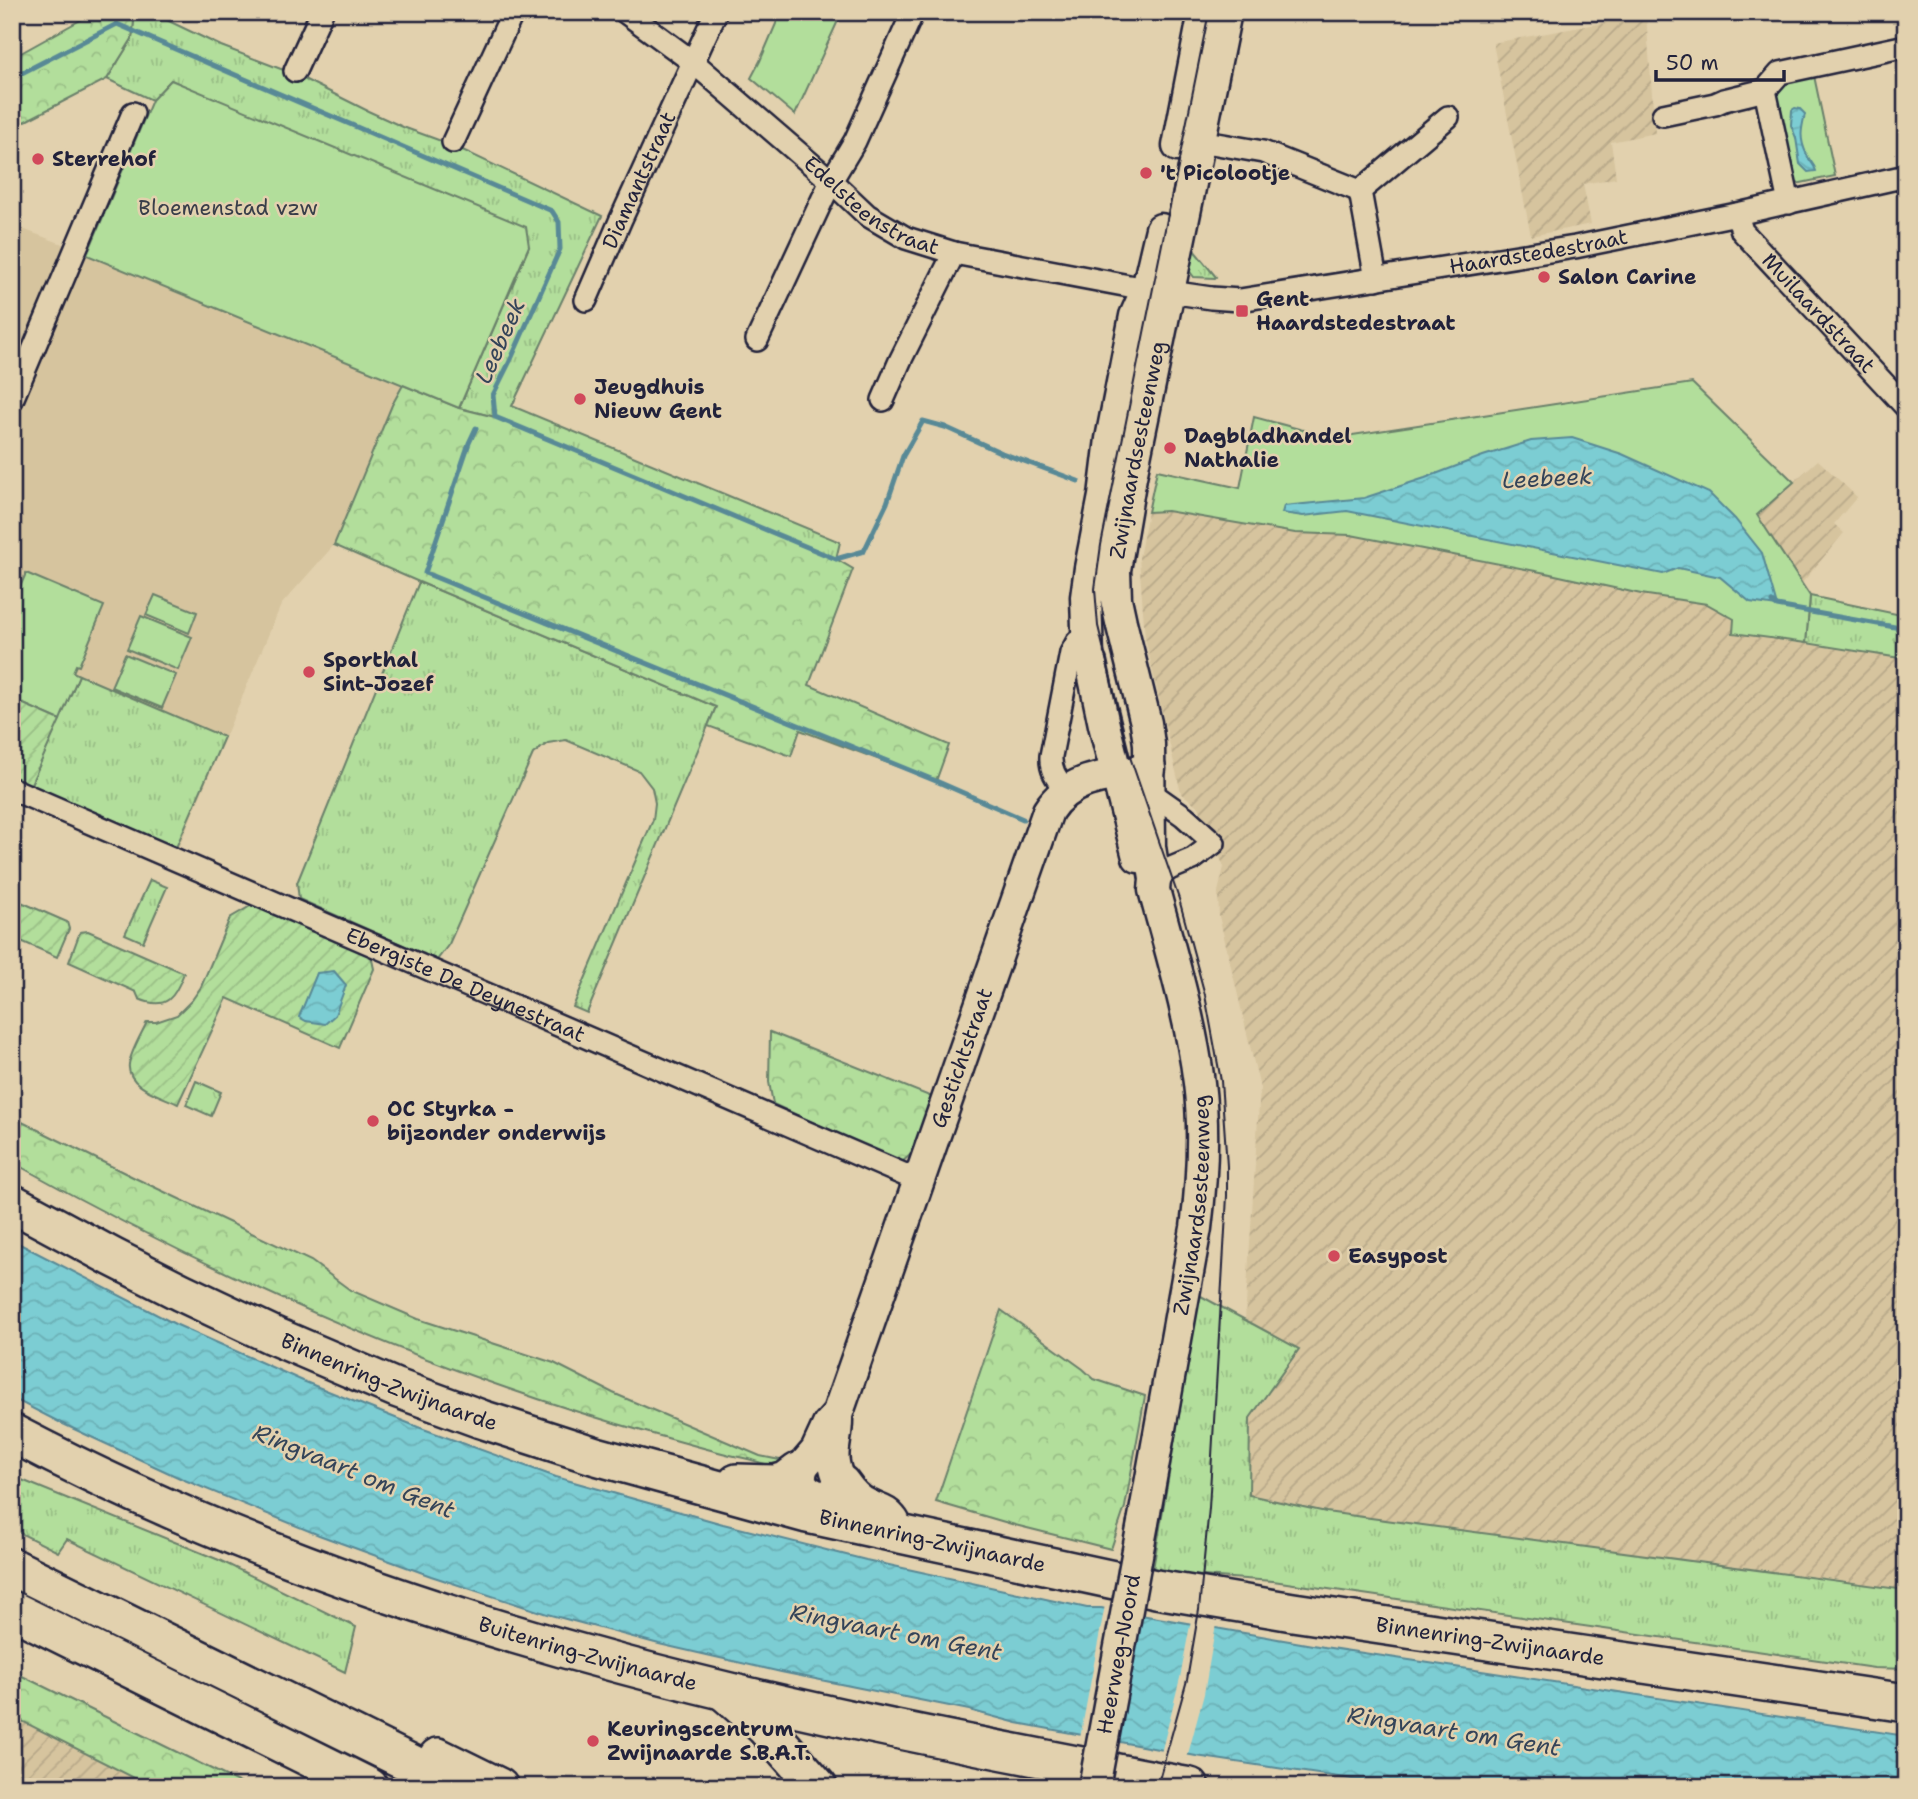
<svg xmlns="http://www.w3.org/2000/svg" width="1918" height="1799" font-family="'Shantell Sans',sans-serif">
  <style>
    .built { fill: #d6c49e }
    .industrial { fill: url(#industrial-furrows) }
    .grass { fill: url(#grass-tufts); stroke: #6a806b; stroke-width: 2 }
    .forest { fill: url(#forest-crowns); stroke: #6a806b; stroke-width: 2 }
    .park { fill: #b2de9b; stroke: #6a806b; stroke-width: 2 }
    .garden { fill: url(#garden-furrows); stroke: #6a806b; stroke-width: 2 }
    .water { fill: url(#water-waves); stroke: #588996; stroke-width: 2 }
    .pier { fill: #e2d1ae }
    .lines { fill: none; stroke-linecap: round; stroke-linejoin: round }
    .stream { stroke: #588996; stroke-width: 5 }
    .street-casing { stroke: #22223b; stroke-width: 26 }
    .secondary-casing { stroke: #22223b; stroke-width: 35 }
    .highway-casing { stroke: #22223b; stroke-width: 42 }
    .street { stroke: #e2d1ae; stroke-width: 21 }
    .secondary { stroke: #e2d1ae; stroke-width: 30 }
    .highway { stroke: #e2d1ae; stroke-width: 37 }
    .tram { stroke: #22223b; stroke-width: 2 }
    .secondary-bridge-casing { stroke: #22223b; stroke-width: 35; stroke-linecap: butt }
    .secondary-bridge { stroke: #e2d1ae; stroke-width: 30 }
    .poi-dot { fill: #d1495b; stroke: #e2d1ae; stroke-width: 2.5 }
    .labels { text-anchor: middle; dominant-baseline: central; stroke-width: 5; stroke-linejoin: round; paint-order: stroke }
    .poi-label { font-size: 21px; font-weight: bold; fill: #22223b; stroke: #e2d1ae; text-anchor: start }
    .street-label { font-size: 21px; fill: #22223b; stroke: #e2d1ae }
    .park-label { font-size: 21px; fill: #383e49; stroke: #e2d1ae }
    .water-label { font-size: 23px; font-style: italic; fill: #344459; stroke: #e2d1ae }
  </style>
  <defs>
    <pattern id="industrial-furrows" width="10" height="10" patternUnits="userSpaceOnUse" patternTransform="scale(1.75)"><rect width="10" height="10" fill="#d6c49e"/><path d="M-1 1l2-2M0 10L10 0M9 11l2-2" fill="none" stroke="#b7a889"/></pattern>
    <pattern id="grass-tufts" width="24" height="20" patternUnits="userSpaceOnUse" patternTransform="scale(1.75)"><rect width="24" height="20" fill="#b2de9b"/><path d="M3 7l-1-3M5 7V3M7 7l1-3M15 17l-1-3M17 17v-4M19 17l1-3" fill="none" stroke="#99be86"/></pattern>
    <pattern id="forest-crowns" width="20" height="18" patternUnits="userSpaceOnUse" patternTransform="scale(1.75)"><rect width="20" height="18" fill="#b2de9b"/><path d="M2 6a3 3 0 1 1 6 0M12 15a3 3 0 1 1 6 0" fill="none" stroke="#99be86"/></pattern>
    <pattern id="garden-furrows" width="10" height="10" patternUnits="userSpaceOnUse" patternTransform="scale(1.75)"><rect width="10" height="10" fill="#b2de9b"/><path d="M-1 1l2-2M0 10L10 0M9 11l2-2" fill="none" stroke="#99be86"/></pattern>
    <pattern id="water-waves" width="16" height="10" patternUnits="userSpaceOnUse" patternTransform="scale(1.75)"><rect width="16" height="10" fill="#7ccdd3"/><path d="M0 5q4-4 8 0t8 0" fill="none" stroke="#6bb0b6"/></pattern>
  </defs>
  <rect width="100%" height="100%" fill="#e2d1ae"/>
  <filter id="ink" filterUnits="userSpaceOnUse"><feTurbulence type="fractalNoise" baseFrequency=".0143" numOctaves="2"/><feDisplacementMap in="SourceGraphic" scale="14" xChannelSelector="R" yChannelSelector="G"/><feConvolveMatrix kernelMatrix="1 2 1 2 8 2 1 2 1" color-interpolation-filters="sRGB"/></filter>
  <g filter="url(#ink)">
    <path class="built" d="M 12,225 L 65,245 L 403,385 L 392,405 L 334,545 L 281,605 L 171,865 L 12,796 Z"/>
    <path class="industrial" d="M 1646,15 L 1655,133 L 1611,142 L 1616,178 L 1583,184 L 1591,224 L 1531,236 L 1493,43 Z
      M 1818,460 L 1857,497 L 1834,524 L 1844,533 L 1802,583 L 1757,515 Z
      M 1167,511 L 1295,533 L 1351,535 L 1546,573 L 1641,594 L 1707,604 L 1734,620 L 1733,633 L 1906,659 L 1906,1590 L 1326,1512 L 1249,1495 L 1250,1418 L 1299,1349 L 1245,1320 L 1260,1088 L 1219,916 L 1218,892 L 1224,867 L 1199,807 L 1181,793 L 1145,638 L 1139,557 L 1148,512 Z
      M 12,1671 L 248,1787 L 12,1787 Z"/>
    <path class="grass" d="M 135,12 L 150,12 L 221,46 L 294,74 L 368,111 L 403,127 L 452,145 L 602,216 L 512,406 L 840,542 L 836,559 L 495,417 L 459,408 L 529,247 L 171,80 L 152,100 L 107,79 L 132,39 Z
      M 1193,249 L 1216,277 L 1215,278 L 1194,277 L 1187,268 L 1190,250 Z
      M 419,582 L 716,707 L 587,1013 L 573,1007 L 653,820 L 655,803 L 652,788 L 639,771 L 566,740 L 548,743 L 533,754 L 449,944 L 437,960 L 299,899 L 297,883 Z
      M 1810,596 L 1906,616 L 1906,659 L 1806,643 Z
      M 79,675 L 224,737 L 175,850 L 30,786 Z
      M 150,880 L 167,887 L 143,942 L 125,934 Z
      M 196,1081 L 221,1092 L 211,1116 L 186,1105 Z
      M 1199,1295 L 1299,1349 L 1250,1418 L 1249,1495 L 1326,1512 L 1906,1590 L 1906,1669 L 1874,1668 L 1273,1581 L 1189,1575 L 1153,1569 Z
      M 12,1476 L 219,1560 L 356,1627 L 345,1672 L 67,1539 L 58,1552 L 12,1529 Z"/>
    <path class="forest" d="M 95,12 L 135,12 L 132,39 L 107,79 L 12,128 L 12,58 Z
      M 403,385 L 459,408 L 495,417 L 836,559 L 853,569 L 809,685 L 949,745 L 936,781 L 800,730 L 791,756 L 708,726 L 716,707 L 419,582 L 334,545 L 392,405 Z
      M 770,1032 L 937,1099 L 919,1147 L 901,1163 L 773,1104 L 769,1082 Z
      M 12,1117 L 137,1179 L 311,1261 L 350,1290 L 418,1319 L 554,1363 L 613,1393 L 760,1456 L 790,1462 C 785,1463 779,1465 774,1465 C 766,1465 756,1461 748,1459 C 717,1453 687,1443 656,1435 C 429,1372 217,1277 12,1162 Z
      M 1001,1310 L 1083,1369 L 1094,1379 L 1145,1396 L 1125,1507 L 1111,1549 L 1015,1525 L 936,1502 Z
      M 12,1671 L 248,1787 L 152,1787 L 12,1716 Z"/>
    <path class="park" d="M 781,12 L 842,12 L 795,115 L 751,78 L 760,61 Z
      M 1813,71 L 1835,176 L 1791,185 L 1774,95 L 1785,81 Z
      M 171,80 L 526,227 L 529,246 L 459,408 L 87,255 L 152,100 Z
      M 1692,383 L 1794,482 L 1757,515 L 1810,596 L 1806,643 L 1733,633 L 1734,619 L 1707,604 L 1641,594 L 1546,573 L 1351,535 L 1295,533 L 1167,511 L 1148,512 L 1157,470 L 1240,488 L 1254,417 L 1333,438 Z
      M 26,573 L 104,606 L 79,666 L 76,665 L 73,672 L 79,675 L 60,720 L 12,699 L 12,606 Z
      M 155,595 L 197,612 L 189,633 L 146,615 Z
      M 141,616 L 192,637 L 178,670 L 127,649 Z
      M 125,654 L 176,675 L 162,708 L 111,687 Z"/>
    <path class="garden" d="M 12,699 L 60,720 L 30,786 L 12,779 Z
      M 12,898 L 67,922 L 69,929 L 57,957 L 12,937 Z
      M 252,905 L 371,955 L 374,969 L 340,1048 L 227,998 L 178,1104 C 162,1096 126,1087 129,1064 C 131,1051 141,1035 147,1022 L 156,1022 L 177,1015 L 192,1000 L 201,987 L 230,918 Z
      M 88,931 L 184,973 C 175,997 167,1011 139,999 L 136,992 L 69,962 L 80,932 Z"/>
    <path class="water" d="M 1795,108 L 1800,109 L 1805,114 C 1801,130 1799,139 1807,155 C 1810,162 1814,163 1816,171 L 1808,172 L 1800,164 L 1796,138 L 1791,125 L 1792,110 Z
      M 1572,438 L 1622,454 L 1709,493 L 1735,519 L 1762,553 L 1777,606 L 1750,602 L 1720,577 L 1678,568 L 1663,574 L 1347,511 L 1303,516 L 1282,513 L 1284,506 L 1364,498 L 1425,478 L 1483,456 L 1531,441 Z
      M 334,971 L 346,985 L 335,1015 L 325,1024 L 306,1021 L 299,1017 L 317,973 Z
      M 12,1240 L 175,1324 L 303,1381 L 418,1427 L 556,1477 L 723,1524 L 866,1560 L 1087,1608 L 1101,1608 L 1324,1647 L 1906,1736 L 1906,1787 L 1406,1787 L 1196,1756 L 1017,1723 L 969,1710 L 781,1672 L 659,1644 L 547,1614 L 431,1576 L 319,1535 L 182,1479 L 61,1423 L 12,1398 Z"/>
    <path class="pier" d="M 1105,1605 L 1143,1611 L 1118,1745 L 1080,1738 Z
      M 1191,1620 L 1216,1624 L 1204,1694 L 1187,1758 L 1161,1753 L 1180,1678 Z"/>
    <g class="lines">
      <path class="stream" d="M 12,78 L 117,24 L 552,211 L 559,222 L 560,249 L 511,359 L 493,395 L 495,417 L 836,559 L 864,551 L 887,503 L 903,456 L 923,421 L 945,427 L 1002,453 L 1078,481
        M 476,428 L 469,443 L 425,573 L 936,781 L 1023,819
        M 1772,602 L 1777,606 L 1906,629"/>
      <defs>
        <g id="street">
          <path id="s1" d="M 625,12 L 693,62 L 831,181 L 867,215 L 906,238 L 954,253 L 1129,286 L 1211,298 L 1240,300 L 1575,247 L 1737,214 L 1906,176"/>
          <path d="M 295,71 L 322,12"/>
          <path d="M 1663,115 L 1715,104 L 1724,100 L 1765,90"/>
          <path d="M 1200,141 L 1263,152 L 1360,191"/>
          <path d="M 453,142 L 513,12"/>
          <path d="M 1789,203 L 1765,90 L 1780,73 L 1906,46"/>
          <path id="s2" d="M 1737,214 L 1742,231 L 1906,407"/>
          <path d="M 1376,279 L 1360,191 L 1448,117"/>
          <path id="s3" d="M 586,300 L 621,219 L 716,12"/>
          <path d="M 757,340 L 831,181 L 855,141 L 913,12"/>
          <path d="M 12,400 L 133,113"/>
          <path d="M 883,400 L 900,361 L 954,253"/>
          <path d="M 1143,787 L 1184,816 L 1214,843 L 1193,859 L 1169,869 L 1162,875 L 1154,890"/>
          <path id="s4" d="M 12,789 L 919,1181"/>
          <path d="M 1066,791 C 1057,779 1050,771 1051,756 L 1071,653 L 1077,642 L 1087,634"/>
        </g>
        <g id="secondary">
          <path d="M 1178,146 L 1204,12"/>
          <path d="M 1138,857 L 1104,725 L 1091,663 L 1088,658 L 1086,597 L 1090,568 L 1104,496 L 1111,439 L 1135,316 L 1147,289 L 1161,229"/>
          <path id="s5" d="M 837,1415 C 838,1446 826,1452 841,1484 C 827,1505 803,1496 798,1472 L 816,1451 L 828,1425 L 837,1415 L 1048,811 C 1071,775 1111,776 1150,769"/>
          <path id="s6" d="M 1143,1523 L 1196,1228 C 1202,1180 1205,1131 1199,1083 C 1191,1019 1171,953 1154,890 L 1155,879 L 1150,847 L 1149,744 L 1146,723 L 1121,622 L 1116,599 L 1115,570 L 1131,477 L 1226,12"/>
        </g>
        <g id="highway">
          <path id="s7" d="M 12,1203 L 112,1257 L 181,1292 L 272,1335 L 396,1388 L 481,1419 L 596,1456 L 807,1514 L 1156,1589 L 1293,1612 L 1906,1703"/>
          <path id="s8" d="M 12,1433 C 202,1533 413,1609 620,1664 C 808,1715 999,1750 1190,1787"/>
          <path d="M 737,1483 L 775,1484 L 786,1481 L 798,1472"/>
          <path d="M 841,1484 C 848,1494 855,1503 867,1508 C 878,1514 883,1512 891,1523"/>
          <path d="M 12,1567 L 459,1787"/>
          <path d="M 12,1610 L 369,1787"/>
          <path d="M 726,1693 L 765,1727 L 818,1787"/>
          <path d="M 438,1757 L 499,1787"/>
        </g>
      </defs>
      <use href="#street" class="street-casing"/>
      <use href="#secondary" class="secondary-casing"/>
      <use href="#highway" class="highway-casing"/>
      <use href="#street" class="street"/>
      <use href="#secondary" class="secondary"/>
      <use href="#highway" class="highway"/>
      <path class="tram" d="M 1157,1787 L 1187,1680 L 1199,1610 L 1209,1508 L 1227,1196 L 1227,1166 L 1221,1081 L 1205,995 L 1179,899 L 1130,757 L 1098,626 L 1095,589 L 1101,545 L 1209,12"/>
      <defs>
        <g id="secondary-bridge">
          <path id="s9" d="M 1094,1787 L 1143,1523"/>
        </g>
      </defs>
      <use href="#secondary-bridge" class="secondary-bridge-casing"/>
      <use href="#secondary-bridge" class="secondary-bridge"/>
    </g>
  </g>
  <g class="poi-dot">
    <circle cx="38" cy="159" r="7"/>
    <circle cx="1146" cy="173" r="7"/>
    <circle cx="1544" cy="277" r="7"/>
    <rect x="1235" y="304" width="14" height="14" rx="3.5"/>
    <circle cx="580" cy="399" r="7"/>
    <circle cx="1170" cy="448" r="7"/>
    <circle cx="309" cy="672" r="7"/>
    <circle cx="373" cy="1121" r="7"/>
    <circle cx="1334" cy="1256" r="7"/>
    <circle cx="593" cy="1741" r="7"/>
  </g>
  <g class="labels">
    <g class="poi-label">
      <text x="52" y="159">Sterrehof</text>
      <text x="1160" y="173">'t Picolootje</text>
      <text x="1558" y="277">Salon Carine</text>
      <text x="1256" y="299">Gent<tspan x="1256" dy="24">Haardstedestraat</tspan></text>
      <text x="594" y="387">Jeugdhuis<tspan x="594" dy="24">Nieuw Gent</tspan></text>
      <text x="1184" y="436">Dagbladhandel<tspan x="1184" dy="24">Nathalie</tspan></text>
      <text x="323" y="660">Sporthal<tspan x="323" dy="24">Sint-Jozef</tspan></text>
      <text x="387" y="1109">OC Styrka -<tspan x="387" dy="24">bijzonder onderwijs</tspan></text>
      <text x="1348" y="1256">Easypost</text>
      <text x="607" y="1729">Keuringscentrum<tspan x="607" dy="24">Zwijnaarde S.B.A.T.</tspan></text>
    </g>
    <g class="street-label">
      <text stroke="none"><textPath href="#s3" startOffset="131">Diamantstraat</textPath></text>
      <text stroke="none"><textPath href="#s1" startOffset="315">Edelsteenstraat</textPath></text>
      <text stroke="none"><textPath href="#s1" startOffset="1004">Haardstedestraat</textPath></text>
      <text stroke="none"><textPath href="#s2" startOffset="130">Muilaardstraat</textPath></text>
      <text stroke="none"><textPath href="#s6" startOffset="1090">Zwijnaardsesteenweg</textPath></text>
      <text stroke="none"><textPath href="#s4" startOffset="494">Ebergiste De Deynestraat</textPath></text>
      <text stroke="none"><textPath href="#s5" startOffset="578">Gestichtstraat</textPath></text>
      <text stroke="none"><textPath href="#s6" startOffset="322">Zwijnaardsesteenweg</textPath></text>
      <text stroke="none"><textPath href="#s7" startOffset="418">Binnenring-Zwijnaarde</textPath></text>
      <text stroke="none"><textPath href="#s7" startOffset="985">Binnenring-Zwijnaarde</textPath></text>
      <text stroke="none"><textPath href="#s7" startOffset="1552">Binnenring-Zwijnaarde</textPath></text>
      <text stroke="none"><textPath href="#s8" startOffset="618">Buitenring-Zwijnaarde</textPath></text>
      <text stroke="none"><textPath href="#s9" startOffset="135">Heerweg-Noord</textPath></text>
    </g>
    <g class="park-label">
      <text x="228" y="208">Bloemenstad vzw</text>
    </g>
    <g class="water-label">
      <text transform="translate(500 341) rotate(-66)">Leebeek</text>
      <text transform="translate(1547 478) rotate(-3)">Leebeek</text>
      <text transform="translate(354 1471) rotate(22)">Ringvaart om Gent</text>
      <text transform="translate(896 1632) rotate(11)">Ringvaart om Gent</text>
      <text transform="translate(1454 1731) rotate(9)">Ringvaart om Gent</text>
    </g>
  </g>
  <rect width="1918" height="1799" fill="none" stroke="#e2d1ae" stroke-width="42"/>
  <rect x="21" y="21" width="1876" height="1757" fill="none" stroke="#22223b" stroke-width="2.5" filter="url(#ink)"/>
  <path d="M1656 70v10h128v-10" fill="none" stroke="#22223b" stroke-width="3.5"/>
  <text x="1666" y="70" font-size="21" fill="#22223b" stroke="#e2d1ae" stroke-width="5" paint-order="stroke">50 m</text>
</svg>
